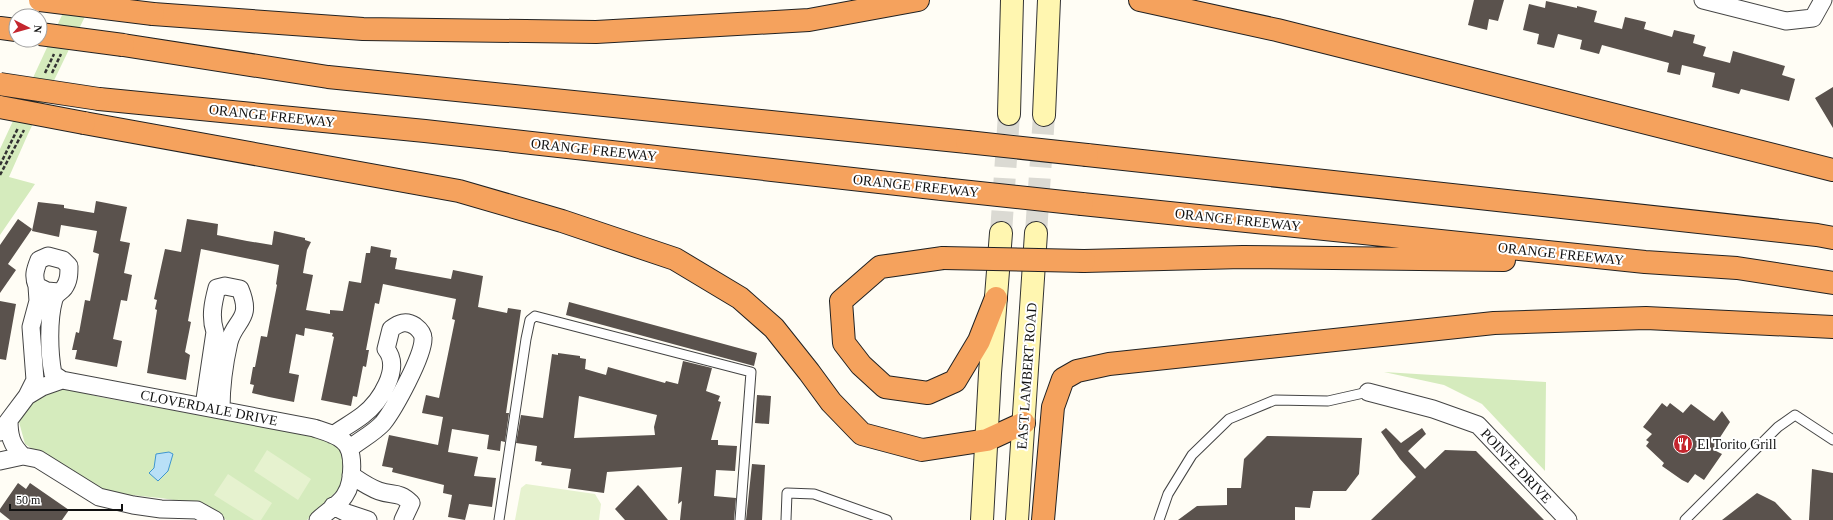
<svg xmlns="http://www.w3.org/2000/svg" width="1833" height="520" font-family="Georgia,serif">
  <style>
    .green { fill: #d5ebbd }
    .pitch { fill: #e6f2cf }
    .water { fill: #b9e0f7; stroke: #3f96cf }
    .building { fill: #5a524d; fill-rule: evenodd }
    .lines { fill: none; stroke-linecap: round; stroke-linejoin: round }
    .secondary-tunnel { stroke: #dbdad3; stroke-width: 22; stroke-dasharray: 22 11; stroke-linecap: butt }
    .service-casing { stroke: #444; stroke-width: 11 }
    .minor-casing { stroke: #444; stroke-width: 19 }
    .secondary-casing { stroke: #333; stroke-width: 24 }
    .motorway-casing { stroke: #222; stroke-width: 24 }
    .path { stroke: #333; stroke-width: 2.5; stroke-dasharray: 4 2; stroke-linecap: butt }
    .service { stroke: #fff; stroke-width: 9 }
    .minor { stroke: #fff; stroke-width: 17 }
    .secondary { stroke: #fff6b0; stroke-width: 22 }
    .motorway { stroke: #f5a25d; stroke-width: 22 }
    .motorway-bridge-casing { stroke: #222; stroke-width: 24; stroke-linecap: butt }
    .motorway-bridge { stroke: #f5a25d; stroke-width: 22 }
    .labels { text-anchor: middle; dominant-baseline: central; stroke-width: 4; stroke-linejoin: round; paint-order: stroke }
    .street-label { font-size: 14px; fill: #111; stroke: #fff }
    .poi-label { font-size: 14px; fill: #111; stroke: #fff; text-anchor: start }
  </style>
  <rect width="100%" height="100%" fill="#fffdf5"/>
  <path class="green" d="M 69,0 L 93,0 L 28,134 L 9,177 L 35,184 L 0,235 L 0,149 Z
    M 1384,372 L 1546,382 L 1545,471 L 1482,404 L 1444,385 Z
    M 59,387 L 100,397 L 324,438 L 339,448 L 346,468 L 343,485 L 307,520 L 226,520 C 210,501 157,498 133,495 C 127,495 120,496 114,495 C 81,490 53,462 25,444 L 19,422 C 28,407 41,390 59,387 Z"/>
  <path class="pitch" d="M 267,450 L 311,479 L 298,500 L 254,471 Z
    M 228,474 L 272,503 L 261,520 L 254,520 L 214,495 Z
    M 526,484 L 595,494 L 601,504 L 599,520 L 515,520 L 521,488 Z"/>
  <path class="water" d="M 169,452 L 173,454 L 168,471 L 158,481 L 149,473 L 154,468 L 156,454 Z"/>
  <path class="building" d="M 1474,0 L 1504,0 L 1498,21 L 1489,19 L 1487,30 L 1468,25 Z
    M 1546,1 L 1577,8 L 1577,6 L 1597,11 L 1594,22 L 1622,29 L 1625,17 L 1646,22 L 1644,29 L 1672,37 L 1674,30 L 1695,35 L 1693,43 L 1706,47 L 1703,56 L 1730,63 L 1733,51 L 1785,66 L 1782,75 L 1795,79 L 1789,101 L 1741,89 L 1739,94 L 1712,87 L 1715,73 L 1682,65 L 1680,75 L 1667,72 L 1669,63 L 1602,45 L 1599,54 L 1580,49 L 1582,40 L 1558,34 L 1554,48 L 1537,44 L 1539,34 L 1523,30 L 1529,4 L 1545,8 Z
    M 1833,87 L 1833,128 L 1815,98 Z
    M 96,201 L 127,207 L 120,241 L 130,243 L 124,273 L 132,275 L 127,301 L 121,300 L 113,339 L 122,341 L 117,367 L 75,359 L 77,350 L 72,350 L 76,332 L 79,333 L 85,300 L 90,301 L 99,254 L 93,252 L 97,231 L 61,225 L 59,237 L 32,231 L 38,202 L 64,205 L 64,208 L 94,213 Z
    M 18,219 L 32,229 L 8,264 L 16,270 L 0,293 L 0,245 Z
    M 187,219 L 218,224 L 217,235 L 247,241 L 272,245 L 274,231 L 305,238 L 305,240 L 311,242 L 307,250 L 303,273 L 313,275 L 306,310 L 330,314 L 330,310 L 343,311 L 349,281 L 361,283 L 366,253 L 370,253 L 371,246 L 391,250 L 390,257 L 397,258 L 395,269 L 451,279 L 453,270 L 483,276 L 478,307 L 507,313 L 508,308 L 521,310 L 506,413 L 509,413 L 505,442 L 501,441 L 500,451 L 487,449 L 489,435 L 452,429 L 448,452 L 478,457 L 474,476 L 496,478 L 492,507 L 469,504 L 465,520 L 448,517 L 452,495 L 443,493 L 444,485 L 392,472 L 393,468 L 382,466 L 389,435 L 438,445 L 443,417 L 422,413 L 426,395 L 439,398 L 455,320 L 452,319 L 456,299 L 383,284 L 379,304 L 375,303 L 366,350 L 369,350 L 366,367 L 363,366 L 357,397 L 353,396 L 351,406 L 321,400 L 334,337 L 332,336 L 333,333 L 305,328 L 304,336 L 296,334 L 289,373 L 299,375 L 294,402 L 269,397 L 252,393 L 254,385 L 250,384 L 253,367 L 255,367 L 261,336 L 267,337 L 277,285 L 276,284 L 279,265 L 201,249 L 188,321 L 191,322 L 185,352 L 190,355 L 186,380 L 147,373 L 157,310 L 155,309 L 157,300 L 154,299 L 165,249 L 181,252 Z
    M 0,301 L 16,304 L 6,360 L 0,359 Z
    M 569,302 L 757,353 L 754,366 L 566,315 Z
    M 558,353 L 580,356 L 580,358 L 586,359 L 585,369 L 606,375 L 608,367 L 665,383 L 666,381 L 678,384 L 683,361 L 712,368 L 706,391 L 720,396 L 718,401 L 721,402 L 711,440 L 718,440 L 718,445 L 737,446 L 735,471 L 716,470 L 714,496 L 736,498 L 734,520 L 680,520 L 682,501 L 678,504 L 682,467 L 607,472 L 604,493 L 568,488 L 571,469 L 541,465 L 542,462 L 535,461 L 537,446 L 516,443 L 521,415 L 543,418 L 552,354 L 558,355 ZM 579,396 L 657,415 L 654,427 L 655,435 L 574,438 Z
    M 757,395 L 771,396 L 769,424 L 755,423 Z
    M 1662,403 L 1667,407 L 1670,403 L 1683,413 L 1691,404 L 1714,421 L 1722,411 L 1730,422 L 1719,439 L 1721,440 L 1714,450 L 1722,454 L 1704,480 L 1695,474 L 1688,483 L 1682,480 L 1662,466 L 1664,463 L 1646,446 L 1649,442 L 1646,440 L 1652,434 L 1643,427 Z
    M 1386,428 L 1401,443 L 1422,428 L 1426,434 L 1408,451 L 1425,469 L 1445,450 L 1476,451 L 1544,520 L 1371,520 L 1416,477 L 1400,459 L 1381,432 Z
    M 1267,436 L 1362,438 L 1359,474 L 1346,491 L 1313,491 L 1310,508 L 1295,507 L 1295,520 L 1178,520 L 1197,506 L 1227,505 L 1227,488 L 1241,488 L 1244,459 Z
    M 752,464 L 765,465 L 762,520 L 746,520 Z
    M 1812,469 L 1833,473 L 1833,520 L 1809,520 Z
    M 18,483 L 26,489 L 30,483 L 69,510 L 62,520 L 10,520 L 0,512 L 0,509 Z
    M 638,485 L 642,489 L 668,520 L 625,520 L 615,509 Z
    M 1757,493 L 1775,502 L 1792,520 L 1722,520 Z"/>
  <g class="lines">
    <path class="secondary-tunnel" d="M 1001,233 L 1009,114
      M 1036,233 L 1044,115"/>
    <defs>
      <path id="service" d="M 499,520 L 526,339 L 530,320 L 535,316 L 751,372 L 740,520
        M 786,520 L 787,493 L 814,494 L 887,520
        M 1159,520 L 1168,494 L 1192,455 L 1229,419 L 1275,400 L 1328,401 L 1368,392
        M 1685,520 L 1778,427 L 1795,415 L 1833,440"/>
      <path id="minor" d="M 1703,0 L 1786,21 L 1813,18 L 1823,0
        M 59,292 L 47,291 L 37,286 C 33,276 35,270 39,260 L 48,256 L 63,260 L 69,266 C 69,274 69,281 64,288 C 61,292 56,293 54,299 C 48,320 49,353 53,374 L 62,380
        M 1368,392 L 1433,409 L 1478,425 L 1568,520
        M 27,396 L 35,380 L 31,327 L 38,301 L 37,286
        M 204,406 L 215,332 C 210,317 213,303 217,288 L 225,286 L 240,289 C 253,320 235,319 229,342 C 224,364 221,387 221,409
        M 9,420 C 9,435 11,445 23,456
        M 0,432 L 27,396 L 42,387 L 62,380 L 314,428 C 323,431 335,434 342,440 C 356,449 353,483 345,495 C 341,503 325,513 318,520
        M 333,435 C 343,428 354,422 363,415 C 380,402 402,368 386,349 L 391,329 C 399,323 406,320 415,326 C 419,329 423,334 423,338 C 424,355 394,409 383,423 C 374,433 360,440 349,449
        M 0,461 L 23,456 L 38,459 L 99,497 L 133,505 L 161,509 L 197,510 L 215,520
        M 351,475 C 360,481 368,487 379,491 C 393,496 399,491 411,503 L 403,520
        M 333,506 L 347,513 L 368,520"/>
      <path id="secondary" d="M 1009,114 L 1012,0
        M 1044,115 L 1049,0
        M 982,520 L 990,373 L 1001,233
        M 1017,520 L 1036,233"/>
      <path id="motorway" d="M 1140,0 L 1277,30 L 1833,170
        M 153,14 L 363,29 L 596,32 L 809,20 L 918,0
        M 0,28 L 16,30
        M 123,45 L 328,77 L 967,142
        M 99,99 L 425,131 L 942,189
        M 84,123 L 459,191 L 562,221 L 675,259 L 740,298 L 774,328 L 809,372 L 831,402 L 862,434 L 922,450 L 987,440 L 1024,423
        M 1087,155 L 1817,235 L 1833,238
        M 1082,204 L 1645,262 L 1737,268 L 1833,283
        M 943,258 L 880,267 L 841,301 L 844,343 L 861,365 L 885,387 L 928,393 L 955,381 L 979,341 L 996,298
        M 1084,261 L 1243,257 L 1504,260
        M 1043,520 L 1053,407 L 1063,379 L 1077,371 L 1109,364 L 1494,323 L 1646,318 L 1833,327"/>
    </defs>
    <use href="#service" class="service-casing"/>
    <use href="#minor" class="minor-casing"/>
    <use href="#secondary" class="secondary-casing"/>
    <use href="#motorway" class="motorway-casing"/>
    <path class="path" d="M 45,73 L 54,54
      M 52,73 L 61,54
      M 0,165 L 18,128
      M 0,175 L 24,130"/>
    <use href="#service" class="service"/>
    <use href="#minor" class="minor"/>
    <use href="#secondary" class="secondary"/>
    <use href="#motorway" class="motorway"/>
    <defs>
      <path id="motorway-bridge" d="M 40,0 L 153,14
        M 40,34 L 123,45
        M 0,84 L 99,99
        M 0,107 L 84,123
        M 967,142 L 1087,155
        M 942,189 L 1082,204
        M 943,258 L 1084,261"/>
    </defs>
    <use href="#motorway-bridge" class="motorway-bridge-casing"/>
    <use href="#motorway-bridge" class="motorway-bridge"/>
  </g>
  <defs>
    <symbol id="restaurant-disc" viewBox="-11 -11 22 22"><circle r="9.5" fill="#c4262e" stroke="#fff"/><path d="M-5-6h1v4h1v-4h1v4h1v-4h1v5L-1.5 .5V6h-2V.5L-5-1ZM5-6V6H3V1.5H1.5Q1.5-4 5-6Z" fill="#fff"/></symbol>
  </defs>
  <g fill-rule="evenodd">
    <use href="#restaurant-disc" x="1672" y="433" width="22" height="22"/>
  </g>
  <g class="labels">
    <g class="street-label">
      <text transform="translate(272 116) rotate(6)">ORANGE FREEWAY</text>
      <text transform="translate(594 150) rotate(6)">ORANGE FREEWAY</text>
      <text transform="translate(916 186) rotate(6)">ORANGE FREEWAY</text>
      <text transform="translate(1238 220) rotate(6)">ORANGE FREEWAY</text>
      <text transform="translate(1561 254) rotate(6)">ORANGE FREEWAY</text>
      <text transform="translate(1027 376) rotate(-86)">EAST LAMBERT ROAD</text>
      <text transform="translate(209 408) rotate(11)">CLOVERDALE DRIVE</text>
      <text transform="translate(1516 466) rotate(47)">POINTE DRIVE</text>
    </g>
    <g class="poi-label">
      <text x="1697" y="444">El Torito Grill</text>
    </g>
  </g>
  <g transform="translate(28 28) rotate(96)"><circle r="19" fill="#ffffff" stroke="#a0a0a0"/>
  <path d="M0-3L7 15L0 10L-7 15Z" fill="#c4262e"/>
  <text y="-6" font-size="11" font-weight="bold" text-anchor="middle" fill="#111111">N</text>
  </g>
  <path d="M10 504v6h112v-6" fill="none" stroke="#111111" stroke-width="2"/>
  <text x="16" y="504" font-size="12" fill="#111111" stroke="#ffffff" stroke-width="3" paint-order="stroke">50 m</text>
</svg>
